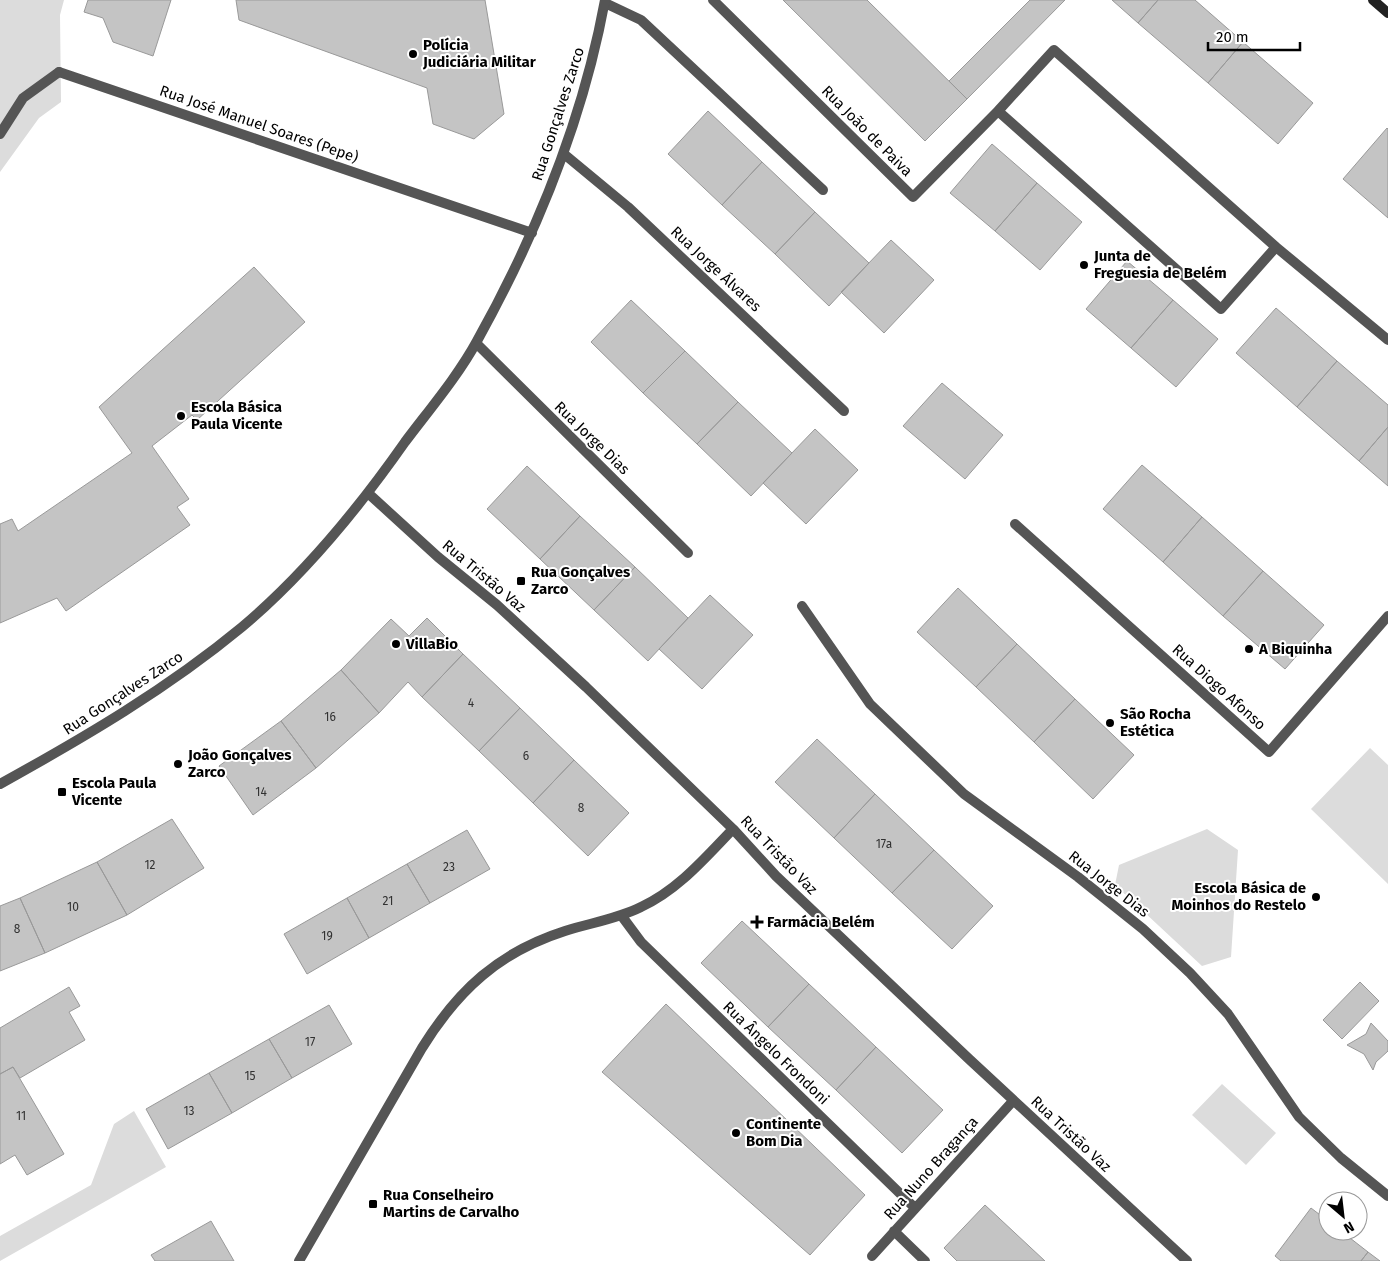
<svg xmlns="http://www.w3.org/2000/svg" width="1388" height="1261" font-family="'Fira Sans',sans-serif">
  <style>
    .green { fill: #dcdcdc }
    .building { fill: #c4c4c4; stroke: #999 }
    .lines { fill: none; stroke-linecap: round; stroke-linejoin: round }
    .lane { stroke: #555; stroke-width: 10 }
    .street { stroke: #555; stroke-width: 10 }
    .secondary { stroke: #222; stroke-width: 10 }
    .poi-dot { fill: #000; stroke: #fff; stroke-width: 2 }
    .labels { text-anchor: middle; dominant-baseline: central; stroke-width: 4; stroke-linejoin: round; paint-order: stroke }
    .number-label { font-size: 12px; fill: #313131 }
    .poi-label { font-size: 15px; font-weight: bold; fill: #000; stroke: #fff; text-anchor: start }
    .street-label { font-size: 15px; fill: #000; stroke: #fff }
  </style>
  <rect width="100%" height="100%" fill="#fff"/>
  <path class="green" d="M 0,0 L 64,0 L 60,15 L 61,102 L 39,118 L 0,172 Z
    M 1370,748 L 1388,765 L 1388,884 L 1311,809 Z
    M 1207,829 L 1238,850 L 1231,957 L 1202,966 L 1115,885 L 1119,865 Z
    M 1222,1084 L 1276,1133 L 1246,1165 L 1192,1115 Z
    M 134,1111 L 166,1167 L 0,1261 L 0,1236 L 91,1185 L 114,1124 Z"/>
  <path class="building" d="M 88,0 L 171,0 L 153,56 L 113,42 L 103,18 L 84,12 Z
    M 236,0 L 485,0 L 504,114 L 474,139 L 433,124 L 427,88 L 239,20 Z
    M 783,0 L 867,0 L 967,99 L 925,141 Z
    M 1030,0 L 1065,0 L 967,99 L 949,81 Z
    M 1112,0 L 1158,0 L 1138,23 Z
    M 1158,0 L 1195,0 L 1243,42 L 1208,83 L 1138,23 Z
    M 1243,42 L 1313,103 L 1278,144 L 1208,83 Z
    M 708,111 L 762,162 L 722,205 L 668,154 Z
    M 1387,128 L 1388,129 L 1388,218 L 1343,179 Z
    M 992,144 L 1037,183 L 995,231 L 950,193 Z
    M 762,162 L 815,212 L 775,254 L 722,205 Z
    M 1037,183 L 1082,222 L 1040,270 L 995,231 Z
    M 815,212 L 869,263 L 829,306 L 775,254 Z
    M 891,240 L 934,280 L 884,333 L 841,292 Z
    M 1127,261 L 1173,300 L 1131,348 L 1086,309 Z
    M 254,267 L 305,322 L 197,420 L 192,415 L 152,446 L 189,499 L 177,507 L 190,525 L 66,611 L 57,598 L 0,623 L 0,524 L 12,519 L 18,531 L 132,453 L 99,407 Z
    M 631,300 L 685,351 L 643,393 L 591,342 Z
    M 1173,300 L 1218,339 L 1176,387 L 1131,348 Z
    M 1276,308 L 1337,361 L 1297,407 L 1236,353 Z
    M 685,351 L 738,402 L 697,444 L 643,393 Z
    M 1337,361 L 1388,405 L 1388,427 L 1359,461 L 1297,407 Z
    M 942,383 L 1003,435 L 965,479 L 903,426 Z
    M 738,402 L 792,453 L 751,496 L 697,444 Z
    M 1388,427 L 1388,486 L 1359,461 Z
    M 815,429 L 858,470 L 806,524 L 763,483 Z
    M 1142,465 L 1202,517 L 1163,562 L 1103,509 Z
    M 527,466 L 580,516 L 540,559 L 487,509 Z
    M 580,516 L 635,567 L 594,610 L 540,559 Z
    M 1202,517 L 1263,571 L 1223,616 L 1163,562 Z
    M 635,567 L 688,618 L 648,661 L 594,610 Z
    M 1263,571 L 1324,625 L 1285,669 L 1223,616 Z
    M 958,588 L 1017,644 L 976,687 L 917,632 Z
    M 710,595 L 753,635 L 702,689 L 659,649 Z
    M 427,618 L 463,654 L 422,697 L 408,682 L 379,713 L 341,670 L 391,619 L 409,636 Z
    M 1017,644 L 1075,699 L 1034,742 L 976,687 Z
    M 463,654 L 520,708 L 479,751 L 422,697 Z
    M 341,670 L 379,713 L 316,768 L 281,721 Z
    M 1075,699 L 1134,755 L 1093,799 L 1034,742 Z
    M 520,708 L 574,760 L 533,803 L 479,751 Z
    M 281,721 L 316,768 L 253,815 L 219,766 Z
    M 817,739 L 875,794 L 834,838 L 775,782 Z
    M 574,760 L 629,813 L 588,856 L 533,803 Z
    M 875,794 L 934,850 L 892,893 L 834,838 Z
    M 172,819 L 204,868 L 127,915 L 97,862 Z
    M 467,830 L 490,869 L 430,903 L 407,864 Z
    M 934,850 L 993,906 L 952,949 L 892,893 Z
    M 97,862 L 127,915 L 45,953 L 20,898 Z
    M 407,864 L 430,903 L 369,938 L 347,898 Z
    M 20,898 L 45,953 L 0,971 L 0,906 Z
    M 347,898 L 369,938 L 307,974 L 284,934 Z
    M 742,921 L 809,984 L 768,1027 L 701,963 Z
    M 1360,982 L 1379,1001 L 1342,1039 L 1323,1020 Z
    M 809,984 L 876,1047 L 836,1090 L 768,1027 Z
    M 69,987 L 80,1006 L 69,1012 L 85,1040 L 20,1078 L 13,1067 L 0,1074 L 0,1028 Z
    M 666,1004 L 865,1195 L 810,1255 L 602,1072 Z
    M 329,1005 L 352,1044 L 292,1078 L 269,1039 Z
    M 1371,1023 L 1388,1041 L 1388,1051 L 1376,1062 L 1373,1070 L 1364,1054 L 1347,1045 L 1366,1034 Z
    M 269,1039 L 292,1078 L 232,1113 L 209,1073 Z
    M 876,1047 L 943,1110 L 902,1153 L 836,1090 Z
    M 13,1067 L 64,1154 L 27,1175 L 15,1155 L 0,1164 L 0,1074 Z
    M 209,1073 L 232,1113 L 168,1149 L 146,1109 Z
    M 985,1205 L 1045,1261 L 957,1261 L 944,1248 Z
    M 1311,1208 L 1328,1221 L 1328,1231 L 1341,1231 L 1368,1252 L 1361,1261 L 1281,1261 L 1275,1256 Z
    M 211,1221 L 234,1261 L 155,1261 L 151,1255 Z
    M 1368,1252 L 1380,1261 L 1361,1261 Z"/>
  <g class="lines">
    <path class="lane" d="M 605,3 L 641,20 L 823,190
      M 0,134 L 23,98 L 59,72"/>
    <path class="street" d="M 713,0 L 913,197 L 998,111
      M 1054,50 L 1276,247 L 1221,309 L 998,111 Z
      M 59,72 L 532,233
      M 564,154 L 628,207 L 844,411
      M 1276,247 L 1388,340
      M 476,343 L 688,553
      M 369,494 L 438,557 L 497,605 L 586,687 L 733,829 L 776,876 L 969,1059 L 1187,1261
      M 1015,524 L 1269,752 L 1388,616
      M 802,606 L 870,704 L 964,794 L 1078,877 L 1143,929 L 1190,973 L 1228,1014 L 1299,1117 L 1341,1158 L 1388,1196
      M 0,784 C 85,737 167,689 242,627 C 305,574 358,509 405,442 C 429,410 458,376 477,341 C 536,235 583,120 605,0
      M 621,915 L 641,942 L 915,1208
      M 894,1231 L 925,1261
      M 872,1256 L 1013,1101
      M 299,1261 L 422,1048 C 458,990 499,952 565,931 C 590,923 617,919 641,907 C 678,890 705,858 733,829"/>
    <path class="secondary" d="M 1373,0 L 1388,13"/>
  </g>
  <g class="poi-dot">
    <circle cx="413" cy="54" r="5"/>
    <circle cx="1084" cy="265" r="5"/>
    <circle cx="181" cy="416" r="5"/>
    <rect x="516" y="576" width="10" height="10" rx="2.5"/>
    <circle cx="396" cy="644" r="5"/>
    <circle cx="1249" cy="649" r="5"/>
    <circle cx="1110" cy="723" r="5"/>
    <circle cx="178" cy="764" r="5"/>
    <rect x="57" y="787" width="10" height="10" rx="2.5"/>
    <circle cx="1316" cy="897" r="5"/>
    <path d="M754.5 914.5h5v5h5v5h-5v5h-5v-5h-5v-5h5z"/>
    <circle cx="736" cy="1133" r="5"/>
    <rect x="368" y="1199" width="10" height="10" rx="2.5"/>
  </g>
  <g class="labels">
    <g class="number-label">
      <text x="471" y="703">4</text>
      <text x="330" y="717">16</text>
      <text x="526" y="756">6</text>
      <text x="261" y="792">14</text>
      <text x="581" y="808">8</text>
      <text x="884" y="844">17a</text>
      <text x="150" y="865">12</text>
      <text x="449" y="867">23</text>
      <text x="388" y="901">21</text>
      <text x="73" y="907">10</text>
      <text x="17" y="929">8</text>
      <text x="327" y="936">19</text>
      <text x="310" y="1042">17</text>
      <text x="250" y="1076">15</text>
      <text x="189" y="1111">13</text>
      <text x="21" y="1116">11</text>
    </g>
    <g class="poi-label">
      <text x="423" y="45">Polícia<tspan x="423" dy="17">Judiciária Militar</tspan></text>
      <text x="1094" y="256">Junta de<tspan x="1094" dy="17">Freguesia de Belém</tspan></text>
      <text x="191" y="407">Escola Básica<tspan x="191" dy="17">Paula Vicente</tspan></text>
      <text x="531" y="572">Rua Gonçalves<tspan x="531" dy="17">Zarco</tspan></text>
      <text x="406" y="644">VillaBio</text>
      <text x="1259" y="649">A Biquinha</text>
      <text x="1120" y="714">São Rocha<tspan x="1120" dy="17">Estética</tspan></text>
      <text x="188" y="755">João Gonçalves<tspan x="188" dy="17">Zarco</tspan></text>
      <text x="72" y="783">Escola Paula<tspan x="72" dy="17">Vicente</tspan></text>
      <text x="1306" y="888" text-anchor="end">Escola Básica de<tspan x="1306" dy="17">Moinhos do Restelo</tspan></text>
      <text x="767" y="922">Farmácia Belém</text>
      <text x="746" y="1124">Continente<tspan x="746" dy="17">Bom Dia</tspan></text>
      <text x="383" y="1195">Rua Conselheiro<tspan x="383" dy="17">Martins de Carvalho</tspan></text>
    </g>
    <g class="street-label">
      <text transform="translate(558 114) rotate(-72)">Rua Gonçalves Zarco</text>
      <text transform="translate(259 124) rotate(19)">Rua José Manuel Soares (Pepe)</text>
      <text transform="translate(867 131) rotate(45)">Rua João de Paiva</text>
      <text transform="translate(716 269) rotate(43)">Rua Jorge Álvares</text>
      <text transform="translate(592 438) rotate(44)">Rua Jorge Dias</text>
      <text transform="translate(484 576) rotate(40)">Rua Tristão Vaz</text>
      <text transform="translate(1219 687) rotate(42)">Rua Diogo Afonso</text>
      <text transform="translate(123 693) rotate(-33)">Rua Gonçalves Zarco</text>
      <text transform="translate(779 855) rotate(46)">Rua Tristão Vaz</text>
      <text transform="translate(1109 884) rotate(38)">Rua Jorge Dias</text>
      <text transform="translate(776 1053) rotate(44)">Rua Ângelo Frondoni</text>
      <text transform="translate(1071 1134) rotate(43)">Rua Tristão Vaz</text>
      <text transform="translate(931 1168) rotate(-48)">Rua Nuno Bragança</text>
    </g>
  </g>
  <g transform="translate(1343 1216) rotate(152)"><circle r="24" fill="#ffffff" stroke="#999999"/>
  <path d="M0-4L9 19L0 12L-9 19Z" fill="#000000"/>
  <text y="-8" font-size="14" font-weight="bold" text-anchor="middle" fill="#000000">N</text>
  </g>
  <path d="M1208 42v8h92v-8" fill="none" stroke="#000000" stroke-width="2.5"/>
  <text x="1216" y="42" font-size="15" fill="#000000" stroke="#ffffff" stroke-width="4" paint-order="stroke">20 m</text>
</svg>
